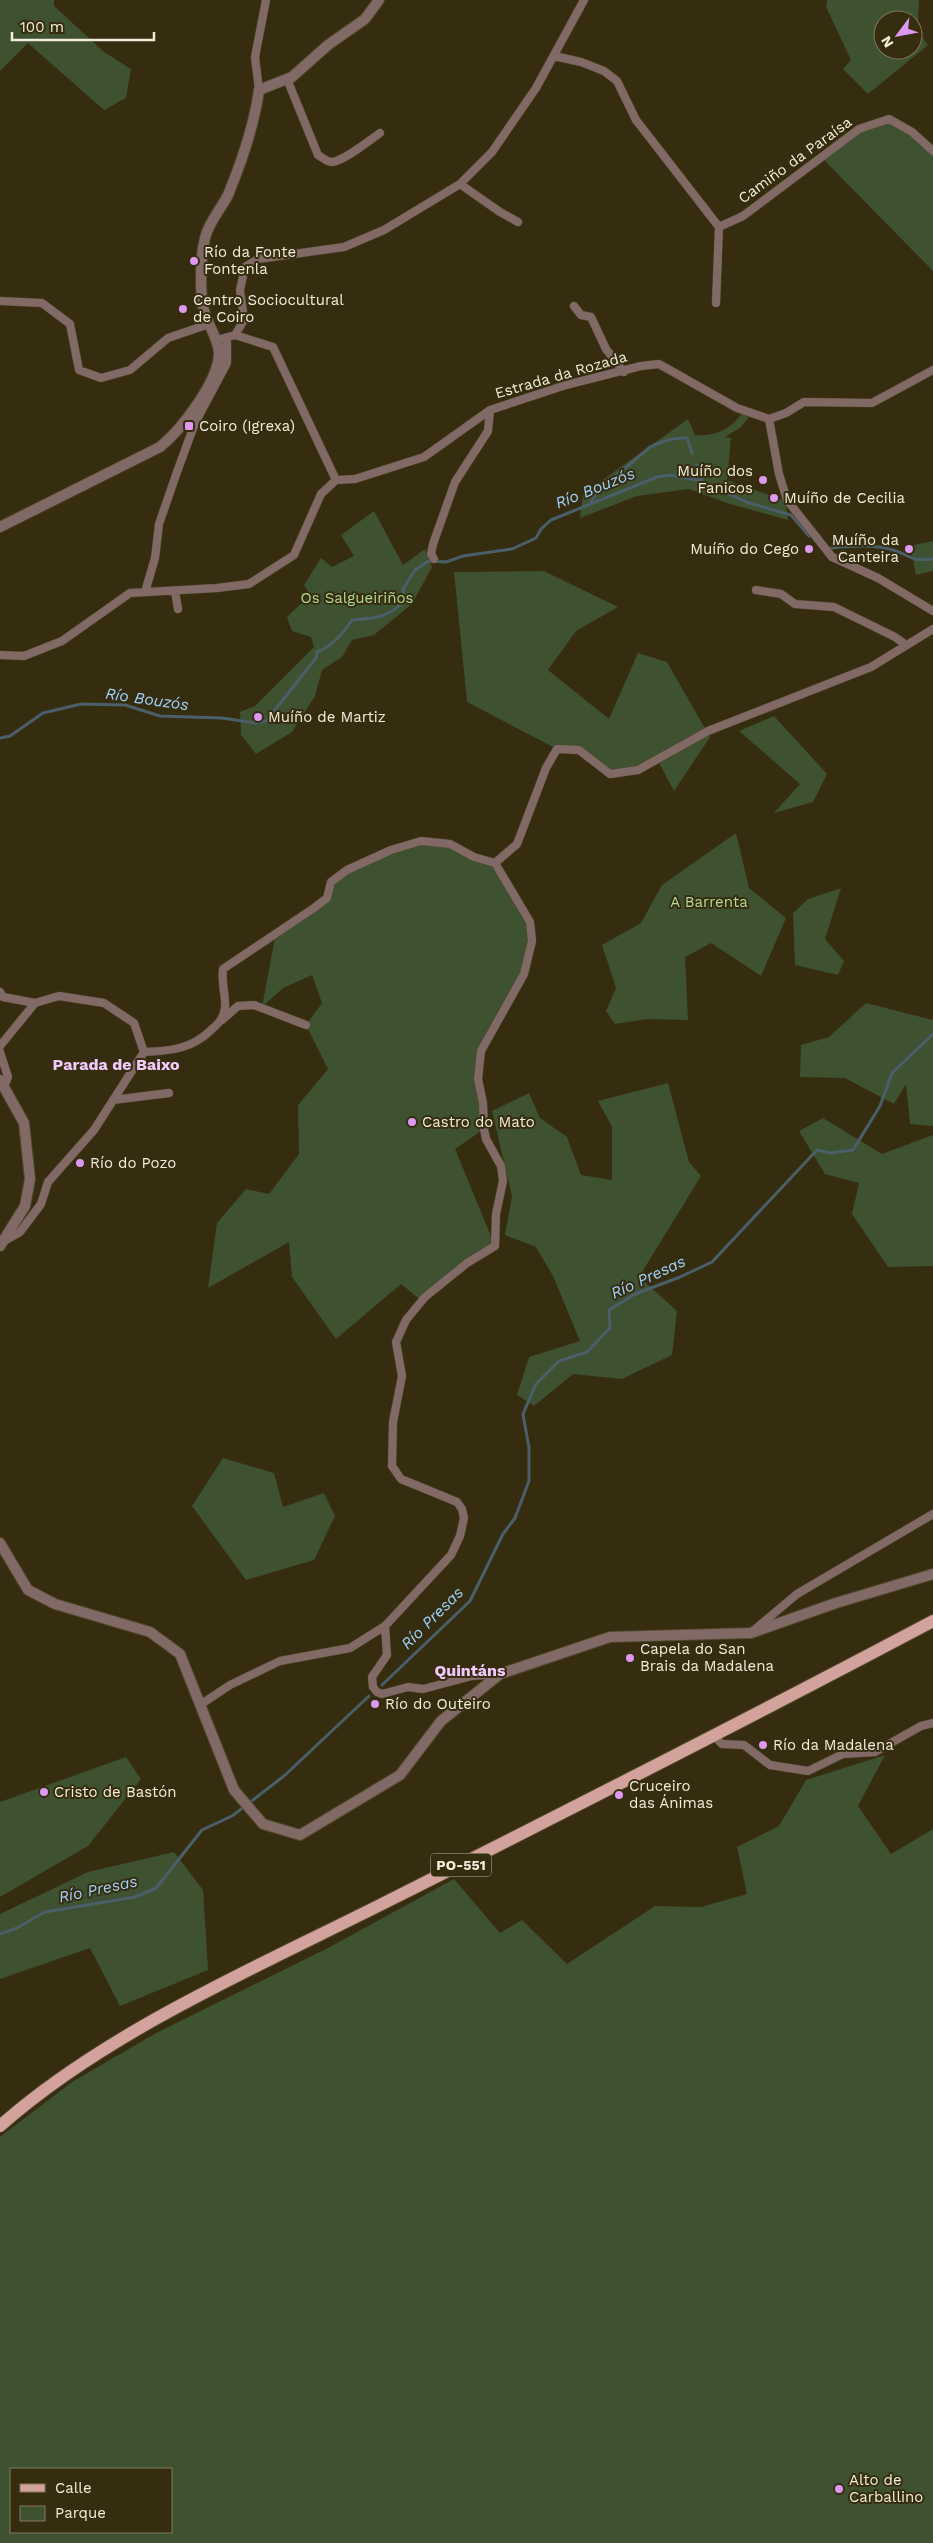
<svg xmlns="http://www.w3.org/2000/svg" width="933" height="2543" font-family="'Work Sans',sans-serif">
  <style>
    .green { fill: #3e5130; fill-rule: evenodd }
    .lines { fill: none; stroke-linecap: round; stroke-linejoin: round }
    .stream { stroke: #4a5f69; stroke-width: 3 }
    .minor-casing { stroke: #50482c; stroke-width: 9 }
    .tertiary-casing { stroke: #50482c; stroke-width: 12 }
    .primary-casing { stroke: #50482c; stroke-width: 14 }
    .minor { stroke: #816966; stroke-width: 8 }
    .tertiary { stroke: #816966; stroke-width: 10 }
    .primary { stroke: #d4a29c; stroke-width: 12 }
    .poi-dot { fill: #de98f2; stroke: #362d10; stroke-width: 2 }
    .labels { text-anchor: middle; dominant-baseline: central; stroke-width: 4; stroke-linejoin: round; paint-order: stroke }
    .shield { fill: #362d10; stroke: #bab39e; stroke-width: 1 }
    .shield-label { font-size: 14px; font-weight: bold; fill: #f2ecdb }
    .street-label { font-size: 15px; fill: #f2ecdb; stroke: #362d10 }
    .poi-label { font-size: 15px; fill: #f2ecdb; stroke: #362d10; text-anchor: start }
    .park-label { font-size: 15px; fill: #b2d995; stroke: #362d10 }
    .water-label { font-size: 16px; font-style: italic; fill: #9ed2fc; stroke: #362d10 }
    .neighbourhood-label { font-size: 16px; font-weight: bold; fill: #f1cafc; stroke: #362d10 }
  </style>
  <rect width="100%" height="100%" fill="#362d10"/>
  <path class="green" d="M 0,0 L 54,0 L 54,6 L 104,52 L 131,69 L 126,98 L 104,110 L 28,43 L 0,71 Z
    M 827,0 L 919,0 C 918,17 916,31 928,45 L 868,94 L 843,69 L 851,60 L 826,7 ZM 883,20 L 913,20 L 913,50 L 883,50 Z
    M 889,119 L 933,151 L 933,271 L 822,158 L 859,129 Z
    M 744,410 L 752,413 L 741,427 L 725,437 L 731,438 L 727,480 L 786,501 L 788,520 L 727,503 L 689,489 L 637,496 L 580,518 L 583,494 L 688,419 L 695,435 C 717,437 733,428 744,410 Z
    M 374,511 L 403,565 L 425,549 L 432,567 L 412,604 L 374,635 L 352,640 L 342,657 L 322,670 L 315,696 L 292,732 L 256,754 L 241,735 L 240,712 L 255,706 L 314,647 L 311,637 L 292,631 L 287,617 L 310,595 L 304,585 L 321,558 L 332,567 L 354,556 L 341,535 Z
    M 933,541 L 933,571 L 916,575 L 910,546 Z
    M 544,571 L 618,607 L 576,631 L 548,670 L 609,719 L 638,653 L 667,662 L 710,737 L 674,791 L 657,759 L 638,770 L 610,774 L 579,750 L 557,749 L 467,702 L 454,572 Z
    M 774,716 L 827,774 L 813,802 L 774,813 L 800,784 L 739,731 Z
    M 736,833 L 749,888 L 786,918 L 761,976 L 711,943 L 685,957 L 688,1020 L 648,1019 L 615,1024 L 606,1011 L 616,988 L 602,945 L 641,923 L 662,885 Z
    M 421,841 L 450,844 L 495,863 L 530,922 L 530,958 L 481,1051 L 478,1079 L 484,1129 L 455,1149 L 495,1246 L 422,1301 L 401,1284 L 336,1339 L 292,1277 L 289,1242 L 208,1288 L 217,1223 L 246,1189 L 269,1194 L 299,1154 L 298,1105 L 328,1069 L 306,1025 L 322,1003 L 312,975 L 283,988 L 262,1007 L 276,932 L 327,898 L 331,882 L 347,870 Z
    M 841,888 L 825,939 L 844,961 L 838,975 L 795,965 L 793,913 L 808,899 Z
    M 866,1003 L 933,1020 L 933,1126 L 910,1124 L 906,1084 L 894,1104 L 845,1078 L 800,1077 L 801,1045 L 829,1037 Z
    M 668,1083 L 689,1162 L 701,1176 L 639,1277 L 677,1311 L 672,1355 L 622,1379 L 573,1374 L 534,1406 L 517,1395 L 529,1357 L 580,1341 L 553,1276 L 536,1247 L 505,1235 L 512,1196 L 492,1111 L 529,1093 L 540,1118 L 567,1137 L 581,1175 L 612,1180 L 612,1127 L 598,1101 Z
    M 823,1118 L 882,1154 L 933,1135 L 933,1266 L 888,1267 L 852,1214 L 859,1183 L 825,1174 L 799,1131 Z
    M 223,1458 L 274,1473 L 283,1507 L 324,1493 L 335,1516 L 314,1560 L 246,1580 L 192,1506 Z
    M 885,1755 L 858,1806 L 891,1854 L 933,1829 L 933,2543 L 0,2543 L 0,2137 L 72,2082 L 156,2033 L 326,1949 L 454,1879 L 500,1933 L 522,1920 L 567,1964 L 655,1906 L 701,1907 L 747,1894 L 737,1847 L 779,1826 L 806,1780 ZM 11,2469 L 171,2469 L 171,2532 L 11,2532 Z
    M 126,1757 L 141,1779 L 88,1846 L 0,1897 L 0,1802 Z
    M 174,1852 L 203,1890 L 208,1970 L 120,2006 L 90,1948 L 0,1979 L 0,1914 L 88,1872 Z"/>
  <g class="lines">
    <path class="stream" d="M 697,465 L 702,482
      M 591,502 L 598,491 L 650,447 C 662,441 673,437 687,438 L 692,453
      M 831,548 C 851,546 874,544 893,550 C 912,556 911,562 933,559
      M 0,738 L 10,736 L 43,713 L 81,704 L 125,705 L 160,716 L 222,718 L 256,723 L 266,721 L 316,658 L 317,652 C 331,647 344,632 352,620 C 376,618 387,618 405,601 L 403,589 L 415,570 L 428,561 L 446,562 L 463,556 L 512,549 L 536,538 L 541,529 L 551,520 L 657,477 L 670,475 L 697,480 L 749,503 L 791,515 L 809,536
      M 382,1685 L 470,1601 L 503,1534 L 515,1518 L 529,1481 L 529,1448 L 523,1414 L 536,1384 L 559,1361 L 587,1352 L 610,1328 L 609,1310 L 635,1294 L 680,1277 L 712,1262 L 817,1150 L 830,1153 L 853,1150 L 880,1106 L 892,1073 L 933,1034
      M 0,1934 L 17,1928 L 45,1912 L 135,1897 L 156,1888 L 202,1830 L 232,1816 L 284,1776 L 369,1696"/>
    <defs>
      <path id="minor" d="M 554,56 L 581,62 L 604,71 L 617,81 L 636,120 L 719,227
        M 287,79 L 318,155 C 323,158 327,162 332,162 C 344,161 370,140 380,133
        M 259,90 L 255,57 L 266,0
        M 460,184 L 500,212 L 518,222
        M 719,227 L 743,216 L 859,129 L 889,119 L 912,132 L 933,151
        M 0,301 L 42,303 L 70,324 L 79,370 L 101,378 L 130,370 L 168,338 L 209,324
        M 716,303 L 719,227
        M 574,306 L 581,315 L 591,317 L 606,349 L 624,372
        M 235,335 L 244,320 L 240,290 L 245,267 L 258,259 L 344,247 L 384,230 L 460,184 L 492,152 L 536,88 L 584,0
        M 217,340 L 235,335 L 273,347 L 336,480 L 355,479 L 424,457 L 490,410 L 566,385 L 641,366 L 659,364 L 737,408 L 769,419 L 786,413 L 804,402 L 872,403 L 933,370
        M 769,419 L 779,474 L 787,500 L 832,557 L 878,578 L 933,611
        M 434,559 L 431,554 L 433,544 L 455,482 L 488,431 L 490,410
        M 756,590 L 781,594 L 795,604 L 834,607 L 895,637 L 906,645
        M 175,591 L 178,609
        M 145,592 L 155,558 L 159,524 L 177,472 L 195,423 L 227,363 L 227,342 L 225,338
        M 0,655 L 24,656 L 62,641 L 130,593 L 217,588 L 249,584 L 294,555 L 321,494 L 336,480
        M 0,992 L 3,997 L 35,1003
        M 222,1020 L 238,1006 L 254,1005 L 306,1025
        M 0,1046 L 35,1003 L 59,996 L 104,1003 L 134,1023 L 144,1052
        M 0,1052 L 8,1077 L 4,1087
        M 113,1100 L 169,1093
        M 4,1241 L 20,1232 L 41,1204 L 48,1182 L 94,1130 L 144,1052 C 170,1051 192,1049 211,1030 C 218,1024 224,1018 225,1008 C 226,995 221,983 223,969 L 314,908 L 327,898 L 331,882 L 347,870 L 391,850 L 421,841 L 450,844 L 474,857 L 495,863 L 517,844 L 546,768 L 557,749 L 579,750 L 610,774 L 638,770 L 708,731 L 871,667 L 933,629
        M 385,1626 L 387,1655 L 372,1677 L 373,1687 L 377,1692 L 382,1694 L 408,1687 L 423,1689 L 472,1676 L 500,1674
        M 753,1631 L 797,1594 L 933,1514
        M 200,1705 L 230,1685 L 280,1661 L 350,1648 L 385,1626 L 451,1555 L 460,1536 L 464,1518 L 462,1509 L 457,1502 L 401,1479 L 392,1466 L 393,1422 L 402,1376 L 396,1342 L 406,1320 L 425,1297 L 467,1263 L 495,1246 L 496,1214 L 503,1181 L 501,1166 L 486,1139 L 484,1129 L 483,1103 L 478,1079 L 481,1051 L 524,974 L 532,941 L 530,922 L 495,863
        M 715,1737 L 722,1744 L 744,1745 L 770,1765 L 808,1771 L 843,1754 L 875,1752 L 921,1726 L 933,1723"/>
      <path id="tertiary" d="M 0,527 L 160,447 C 181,430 219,381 219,353 C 218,339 211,330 206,317 C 199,299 200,258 205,238 C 208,223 221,209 228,195 C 242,161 254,127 259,90 L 292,77 L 328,45 L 365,19 L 379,0
        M 0,1080 L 24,1123 L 30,1179 L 25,1206 L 0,1246
        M 0,1543 L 28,1590 L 55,1604 L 150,1632 L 180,1654 L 234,1790 L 263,1824 L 300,1835 L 400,1775 L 441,1721 L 500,1674 L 610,1637 L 751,1633 L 836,1603 L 933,1574"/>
      <path id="primary" d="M 0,2126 C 106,2032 255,1968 382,1904 C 567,1811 750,1718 933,1621"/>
    </defs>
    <use href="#minor" class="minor-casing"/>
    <use href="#tertiary" class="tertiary-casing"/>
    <use href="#primary" class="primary-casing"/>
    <use href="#minor" class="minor"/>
    <use href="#tertiary" class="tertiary"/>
    <use href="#primary" class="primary"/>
  </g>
  <g class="poi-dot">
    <circle cx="194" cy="261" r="5"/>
    <circle cx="183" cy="309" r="5"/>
    <rect x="184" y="421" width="10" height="10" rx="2.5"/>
    <circle cx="763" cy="480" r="5"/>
    <circle cx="774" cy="498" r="5"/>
    <circle cx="809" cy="549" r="5"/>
    <circle cx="909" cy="549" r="5"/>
    <circle cx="258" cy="717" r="5"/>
    <circle cx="412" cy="1122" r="5"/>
    <circle cx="80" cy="1163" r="5"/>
    <circle cx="630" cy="1658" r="5"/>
    <circle cx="375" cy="1704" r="5"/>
    <circle cx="763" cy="1745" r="5"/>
    <circle cx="44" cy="1792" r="5"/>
    <circle cx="619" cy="1795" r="5"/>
    <circle cx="839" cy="2489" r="5"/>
  </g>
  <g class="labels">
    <rect class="shield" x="431" y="1853.5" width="60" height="23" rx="4"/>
    <g class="shield-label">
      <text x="461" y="1865">PO-551</text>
    </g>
    <g class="street-label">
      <text transform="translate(795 160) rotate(-36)">Camiño da Paraísa</text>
      <text transform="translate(561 375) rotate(-16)">Estrada da Rozada</text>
    </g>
    <g class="poi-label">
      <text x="204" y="252">Río da Fonte<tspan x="204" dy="17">Fontenla</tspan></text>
      <text x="193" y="300">Centro Sociocultural<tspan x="193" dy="17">de Coiro</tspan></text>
      <text x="199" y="426">Coiro (Igrexa)</text>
      <text x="753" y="471" text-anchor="end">Muíño dos<tspan x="753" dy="17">Fanicos</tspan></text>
      <text x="784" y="498">Muíño de Cecilia</text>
      <text x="899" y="540" text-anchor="end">Muíño da<tspan x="899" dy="17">Canteira</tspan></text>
      <text x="799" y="549" text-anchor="end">Muíño do Cego</text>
      <text x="268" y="717">Muíño de Martiz</text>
      <text x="422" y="1122">Castro do Mato</text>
      <text x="90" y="1163">Río do Pozo</text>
      <text x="640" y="1649">Capela do San<tspan x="640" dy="17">Brais da Madalena</tspan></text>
      <text x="385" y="1704">Río do Outeiro</text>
      <text x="773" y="1745">Río da Madalena</text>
      <text x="629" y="1786">Cruceiro<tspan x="629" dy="17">das Ánimas</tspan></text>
      <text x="54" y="1792">Cristo de Bastón</text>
      <text x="849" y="2480">Alto de<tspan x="849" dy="17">Carballino</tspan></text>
    </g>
    <g class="park-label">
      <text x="357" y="598">Os Salgueiriños</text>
      <text x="709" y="902">A Barrenta</text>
    </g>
    <g class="water-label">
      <text transform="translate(595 488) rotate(-22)">Río Bouzós</text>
      <text transform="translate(147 699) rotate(8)">Río Bouzós</text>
      <text transform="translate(648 1277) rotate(-25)">Río Presas</text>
      <text transform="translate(432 1618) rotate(-45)">Río Presas</text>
      <text transform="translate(98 1889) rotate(-12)">Río Presas</text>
    </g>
    <g class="neighbourhood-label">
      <text x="116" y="1064">Parada de Baixo</text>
      <text x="470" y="1670">Quintáns</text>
    </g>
  </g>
  <rect x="10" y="2468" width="162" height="65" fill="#362d10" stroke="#817961"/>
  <rect x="20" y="2484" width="25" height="8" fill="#d4a29c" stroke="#817961"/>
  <text x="55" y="2493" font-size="15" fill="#f2ecdb">Calle</text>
  <rect x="20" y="2506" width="25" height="15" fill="#3e5130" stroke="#817961"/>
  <text x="55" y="2518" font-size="15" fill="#f2ecdb">Parque</text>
  <g transform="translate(898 35) rotate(238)"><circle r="24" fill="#362d10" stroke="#817961"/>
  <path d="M0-4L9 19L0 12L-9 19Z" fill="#de98f2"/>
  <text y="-8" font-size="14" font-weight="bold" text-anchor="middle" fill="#f2ecdb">N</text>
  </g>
  <path d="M12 32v8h142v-8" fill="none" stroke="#f2ecdb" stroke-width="2.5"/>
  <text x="20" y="32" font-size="15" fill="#f2ecdb" stroke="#362d10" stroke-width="4" paint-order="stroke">100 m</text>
</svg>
